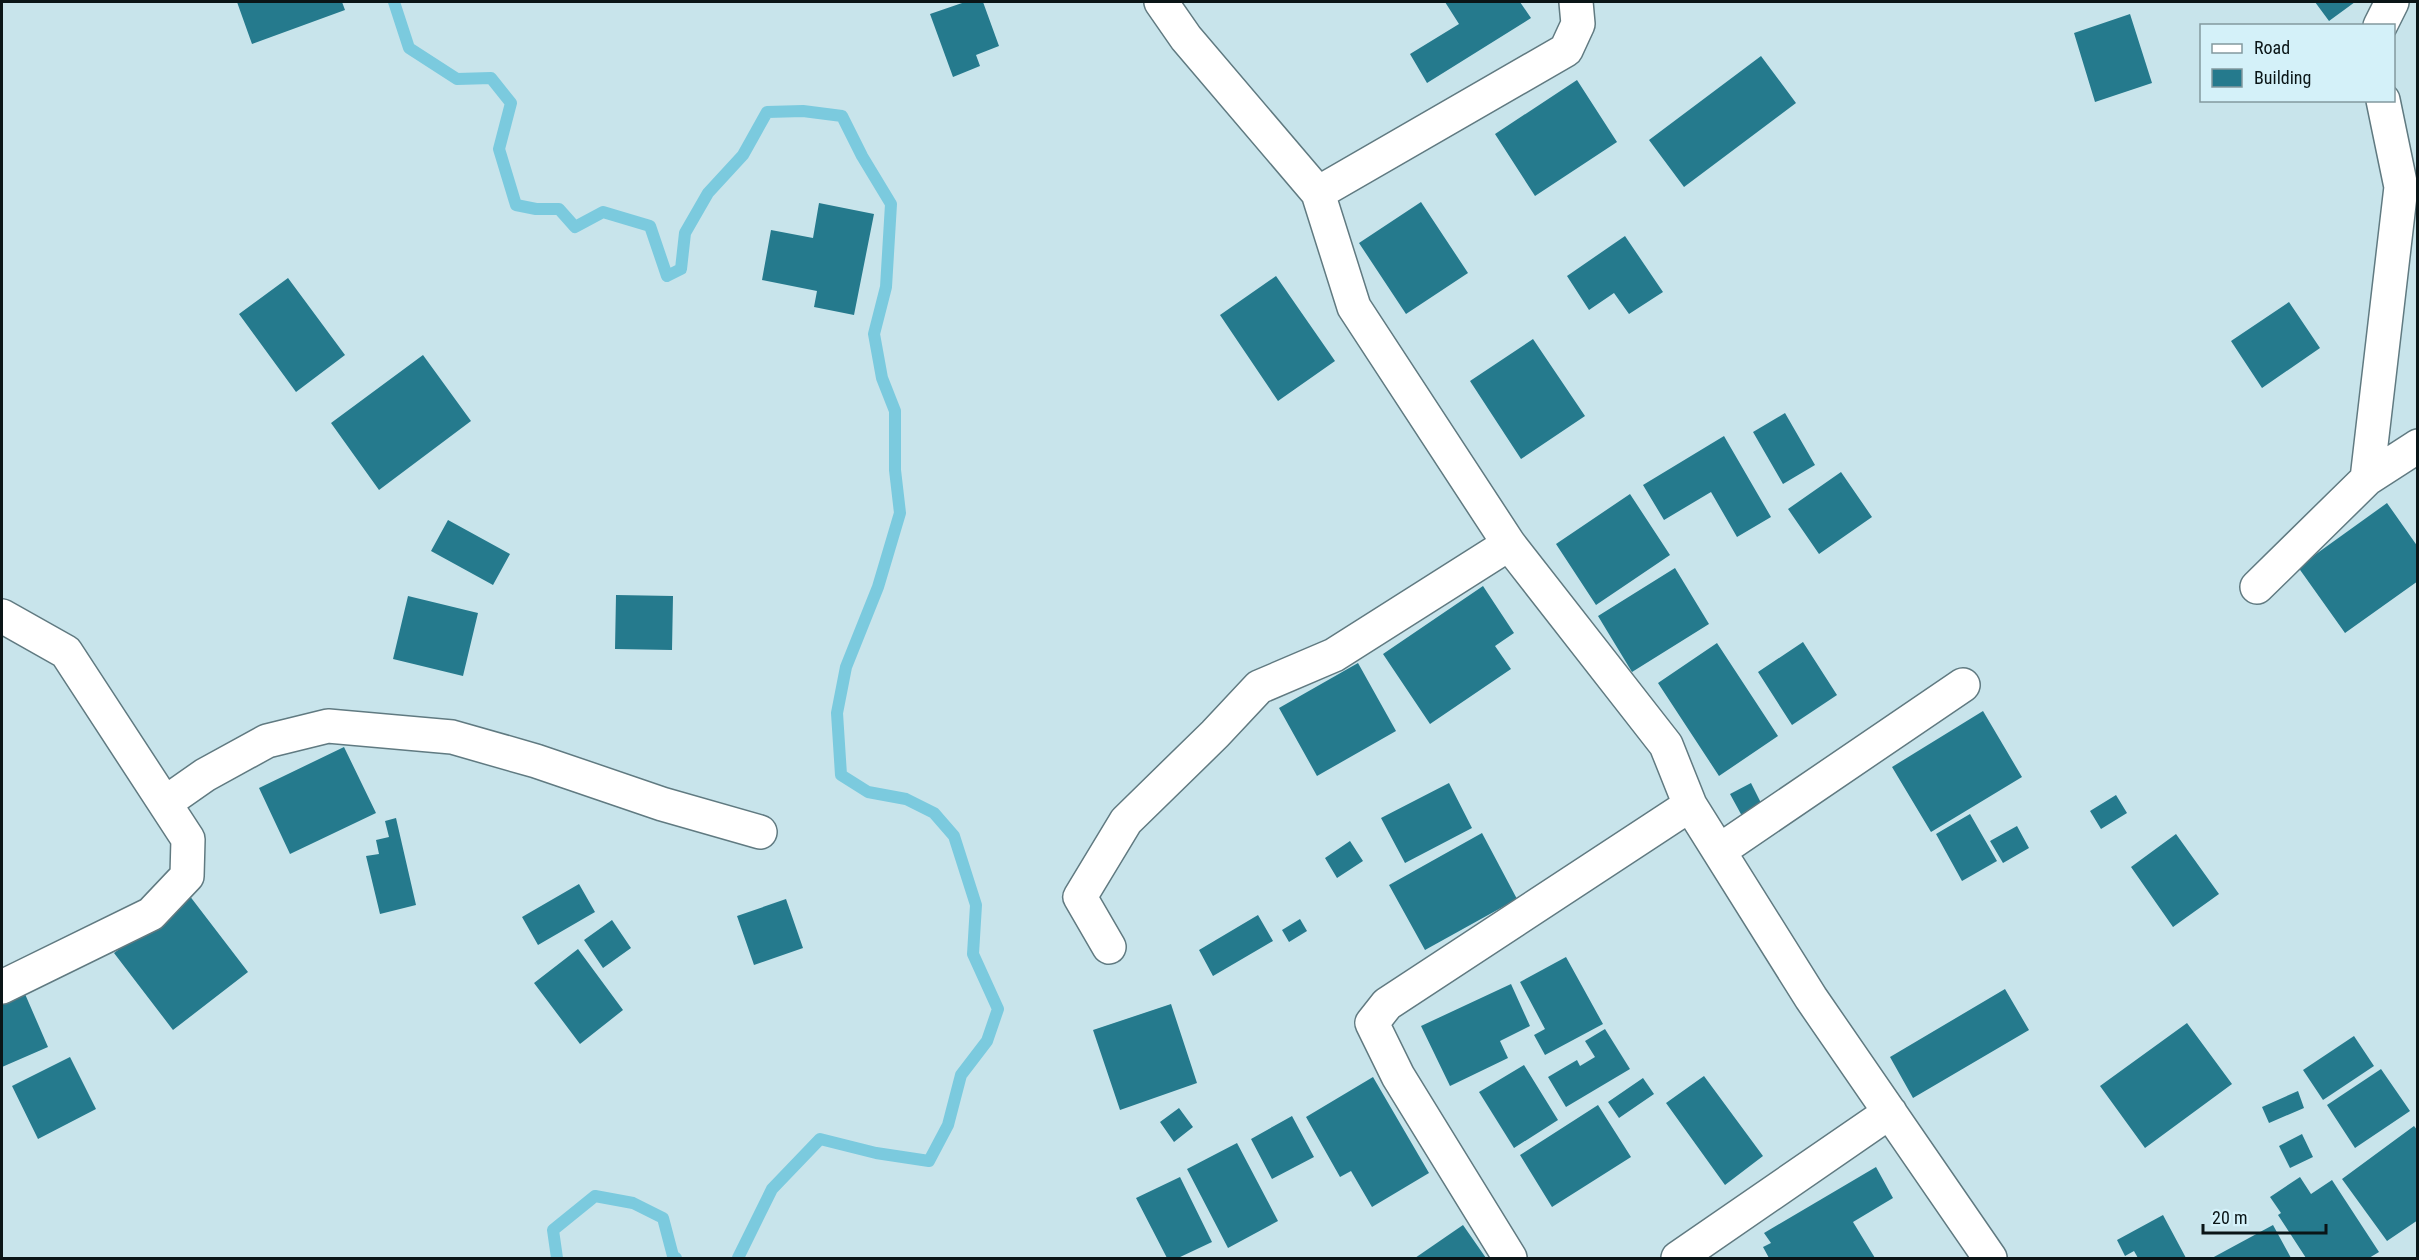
<svg xmlns="http://www.w3.org/2000/svg" width="2419" height="1260" font-family="'Roboto Condensed',sans-serif">
  <style>
    .lines { fill: none; stroke-linecap: round; stroke-linejoin: round }
    .stream { stroke: #7bcade; stroke-width: 12 }
    .building { fill: #257a8d }
    .minor-casing { stroke: #607a81; stroke-width: 36 }
    .minor { stroke: #fff; stroke-width: 33 }
  </style>
  <rect width="100%" height="100%" fill="#c8e4eb"/>
  <g class="lines">
    <path class="stream" d="M 394,2 L 409,48 L 457,79 L 491,78 L 511,103 L 499,149 L 516,205 L 536,209 L 559,209 L 575,227 L 603,212 L 650,226 L 667,276 L 681,269 L 685,233 L 708,193 L 743,155 L 767,112 L 803,111 L 842,116 L 862,156 L 891,204 L 886,287 L 874,334 L 882,378 L 895,411 L 895,470 L 900,513 L 878,587 L 846,667 L 837,713 L 841,775 L 868,792 L 906,799 L 934,813 L 954,836 L 976,905 L 973,954 L 998,1009 L 987,1041 L 961,1075 L 948,1125 L 929,1161 L 876,1153 L 820,1139 L 772,1189 L 738,1258
      M 557,1258 L 553,1230 L 595,1196 L 633,1203 L 663,1218 L 673,1256 L 676,1258"/>
  </g>
  <path class="building" d="M 237,2 L 342,2 L 345,10 L 252,44 Z
    M 965,2 L 983,2 L 999,46 L 976,55 L 980,66 L 953,77 L 930,14 Z
    M 1445,2 L 1520,2 L 1531,18 L 1427,83 L 1410,54 L 1459,24 Z
    M 2315,2 L 2355,2 L 2329,21 Z
    M 2130,14 L 2152,83 L 2095,102 L 2074,33 Z
    M 1761,56 L 1796,103 L 1684,187 L 1649,140 Z
    M 1577,80 L 1617,142 L 1535,196 L 1495,134 Z
    M 1421,202 L 1468,273 L 1406,314 L 1359,243 Z
    M 819,203 L 874,214 L 854,315 L 814,307 L 817,291 L 762,280 L 771,230 L 813,238 Z
    M 1625,236 L 1663,292 L 1629,314 L 1614,293 L 1589,310 L 1567,276 Z
    M 1276,276 L 1335,361 L 1278,401 L 1220,315 Z
    M 288,278 L 345,355 L 296,392 L 239,314 Z
    M 2289,302 L 2320,348 L 2262,388 L 2231,341 Z
    M 1533,339 L 1585,416 L 1521,459 L 1470,381 Z
    M 423,355 L 471,421 L 379,490 L 331,423 Z
    M 1785,413 L 1815,465 L 1783,484 L 1753,432 Z
    M 1724,436 L 1771,517 L 1737,537 L 1711,492 L 1664,520 L 1643,485 Z
    M 1841,472 L 1872,517 L 1819,554 L 1788,509 Z
    M 1630,494 L 1670,555 L 1596,605 L 1556,544 Z
    M 2387,503 L 2418,547 L 2418,581 L 2345,633 L 2298,567 Z
    M 448,520 L 510,554 L 493,585 L 431,551 Z
    M 1675,568 L 1709,624 L 1632,672 L 1598,616 Z
    M 1483,586 L 1514,633 L 1495,646 L 1511,669 L 1430,724 L 1383,654 Z
    M 616,595 L 673,596 L 672,650 L 615,649 Z
    M 408,596 L 478,613 L 463,676 L 393,659 Z
    M 1803,642 L 1837,695 L 1792,725 L 1758,672 Z
    M 1717,643 L 1778,736 L 1719,776 L 1658,683 Z
    M 1358,663 L 1396,731 L 1317,776 L 1279,708 Z
    M 1983,711 L 2022,777 L 1931,832 L 1892,767 Z
    M 344,747 L 376,813 L 290,854 L 259,788 Z
    M 1449,783 L 1472,828 L 1405,863 L 1381,818 Z
    M 1751,783 L 1762,805 L 1742,816 L 1730,794 Z
    M 2116,795 L 2127,813 L 2101,829 L 2090,811 Z
    M 1970,814 L 1997,861 L 1962,881 L 1936,834 Z
    M 396,818 L 416,905 L 380,914 L 366,856 L 379,854 L 376,840 L 389,837 L 385,821 Z
    M 2017,826 L 2029,848 L 2003,863 L 1990,841 Z
    M 1482,833 L 1517,899 L 1425,950 L 1389,885 Z
    M 2176,834 L 2219,894 L 2173,927 L 2131,867 Z
    M 1350,841 L 1363,861 L 1337,878 L 1325,858 Z
    M 579,884 L 595,912 L 538,945 L 522,917 Z
    M 189,895 L 248,972 L 173,1030 L 114,953 Z
    M 786,899 L 803,948 L 754,965 L 737,916 Z
    M 1258,915 L 1273,941 L 1213,976 L 1199,950 Z
    M 1300,919 L 1307,931 L 1289,942 L 1282,930 Z
    M 612,920 L 631,948 L 603,968 L 584,940 Z
    M 578,949 L 623,1010 L 580,1044 L 534,983 Z
    M 1566,957 L 1603,1024 L 1545,1055 L 1534,1035 L 1545,1029 L 1520,982 Z
    M 1511,984 L 1530,1026 L 1500,1041 L 1508,1058 L 1450,1086 L 1421,1026 Z
    M 2005,989 L 2029,1030 L 1913,1098 L 1890,1057 Z
    M 25,994 L 48,1047 L 2,1067 L 2,1004 Z
    M 1171,1004 L 1197,1083 L 1120,1110 L 1093,1030 Z
    M 2187,1023 L 2232,1084 L 2145,1148 L 2100,1086 Z
    M 1605,1029 L 1630,1069 L 1566,1107 L 1548,1077 L 1577,1060 L 1580,1066 L 1595,1057 L 1585,1041 Z
    M 2354,1036 L 2374,1066 L 2323,1100 L 2303,1070 Z
    M 70,1057 L 96,1109 L 38,1139 L 12,1086 Z
    M 1524,1065 L 1558,1120 L 1514,1148 L 1479,1092 Z
    M 2381,1069 L 2410,1111 L 2355,1148 L 2327,1105 Z
    M 1704,1076 L 1763,1156 L 1725,1185 L 1666,1103 Z
    M 1373,1077 L 1429,1173 L 1372,1207 L 1351,1171 L 1340,1177 L 1306,1117 Z
    M 1643,1078 L 1654,1094 L 1619,1118 L 1608,1102 Z
    M 2298,1091 L 2304,1108 L 2269,1123 L 2262,1107 Z
    M 1598,1105 L 1631,1157 L 1552,1207 L 1520,1155 Z
    M 1179,1108 L 1193,1127 L 1174,1142 L 1160,1122 Z
    M 1292,1116 L 1314,1157 L 1272,1179 L 1251,1139 Z
    M 2414,1126 L 2418,1131 L 2418,1220 L 2387,1241 L 2342,1179 Z
    M 2302,1134 L 2313,1157 L 2290,1168 L 2279,1146 Z
    M 1237,1143 L 1278,1221 L 1228,1248 L 1187,1169 Z
    M 1876,1167 L 1893,1198 L 1853,1222 L 1875,1258 L 1769,1258 L 1763,1247 L 1771,1243 L 1764,1233 Z
    M 1180,1177 L 1212,1242 L 1178,1258 L 1167,1258 L 1136,1198 Z
    M 2300,1177 L 2311,1194 L 2332,1180 L 2379,1252 L 2369,1258 L 2306,1258 L 2278,1215 L 2281,1213 L 2270,1197 Z
    M 2163,1215 L 2186,1258 L 2138,1258 L 2134,1251 L 2125,1256 L 2117,1240 Z
    M 1463,1225 L 1486,1258 L 1415,1258 Z
    M 2273,1225 L 2291,1258 L 2212,1258 Z"/>
  <g class="lines">
    <defs>
      <path id="minor" d="M 1161,2 L 1186,38 L 1318,193 L 1354,307 L 1509,544 L 1666,745 L 1690,805 L 1811,998 L 1990,1258
        M 2380,26 L 2392,2
        M 1318,193 L 1566,50 L 1578,24 L 1576,2
        M 2367,479 L 2401,187 L 2383,100
        M 2257,587 L 2367,479 L 2418,446
        M 2,616 L 66,652 L 188,839 L 187,876 L 151,914 L 2,987
        M 165,803 L 205,775 L 267,741 L 328,726 L 452,737 L 536,761 L 662,804 L 760,832
        M 1719,851 L 1963,685
        M 1109,947 L 1080,897 L 1126,821 L 1215,734 L 1259,687 L 1334,655 L 1509,544
        M 1510,1258 L 1398,1076 L 1372,1023 L 1387,1004 L 1690,805
        M 1678,1258 L 1890,1112"/>
    </defs>
    <use href="#minor" class="minor-casing"/>
    <use href="#minor" class="minor"/>
  </g>
  <rect width="2419" height="1260" fill="none" stroke="#0a1517" stroke-width="6"/>
  <rect x="2200" y="24" width="195" height="78" fill="#d4f1f9" stroke="#83999f" stroke-width="1.5"/>
  <rect x="2212" y="44" width="30" height="9" fill="#ffffff" stroke="#83999f" stroke-width="1.5"/>
  <text x="2254" y="54" font-size="18" fill="#0a1517">Road</text>
  <rect x="2212" y="69" width="30" height="18" fill="#257a8d" stroke="#83999f" stroke-width="1.5"/>
  <text x="2254" y="84" font-size="18" fill="#0a1517">Building</text>
  <path d="M2203 1224v9h123v-9" fill="none" stroke="#0a1517" stroke-width="3"/>
  <text x="2212" y="1224" font-size="18" fill="#0a1517" stroke="#d4f1f9" stroke-width="4.5" paint-order="stroke">20 m</text>
</svg>
